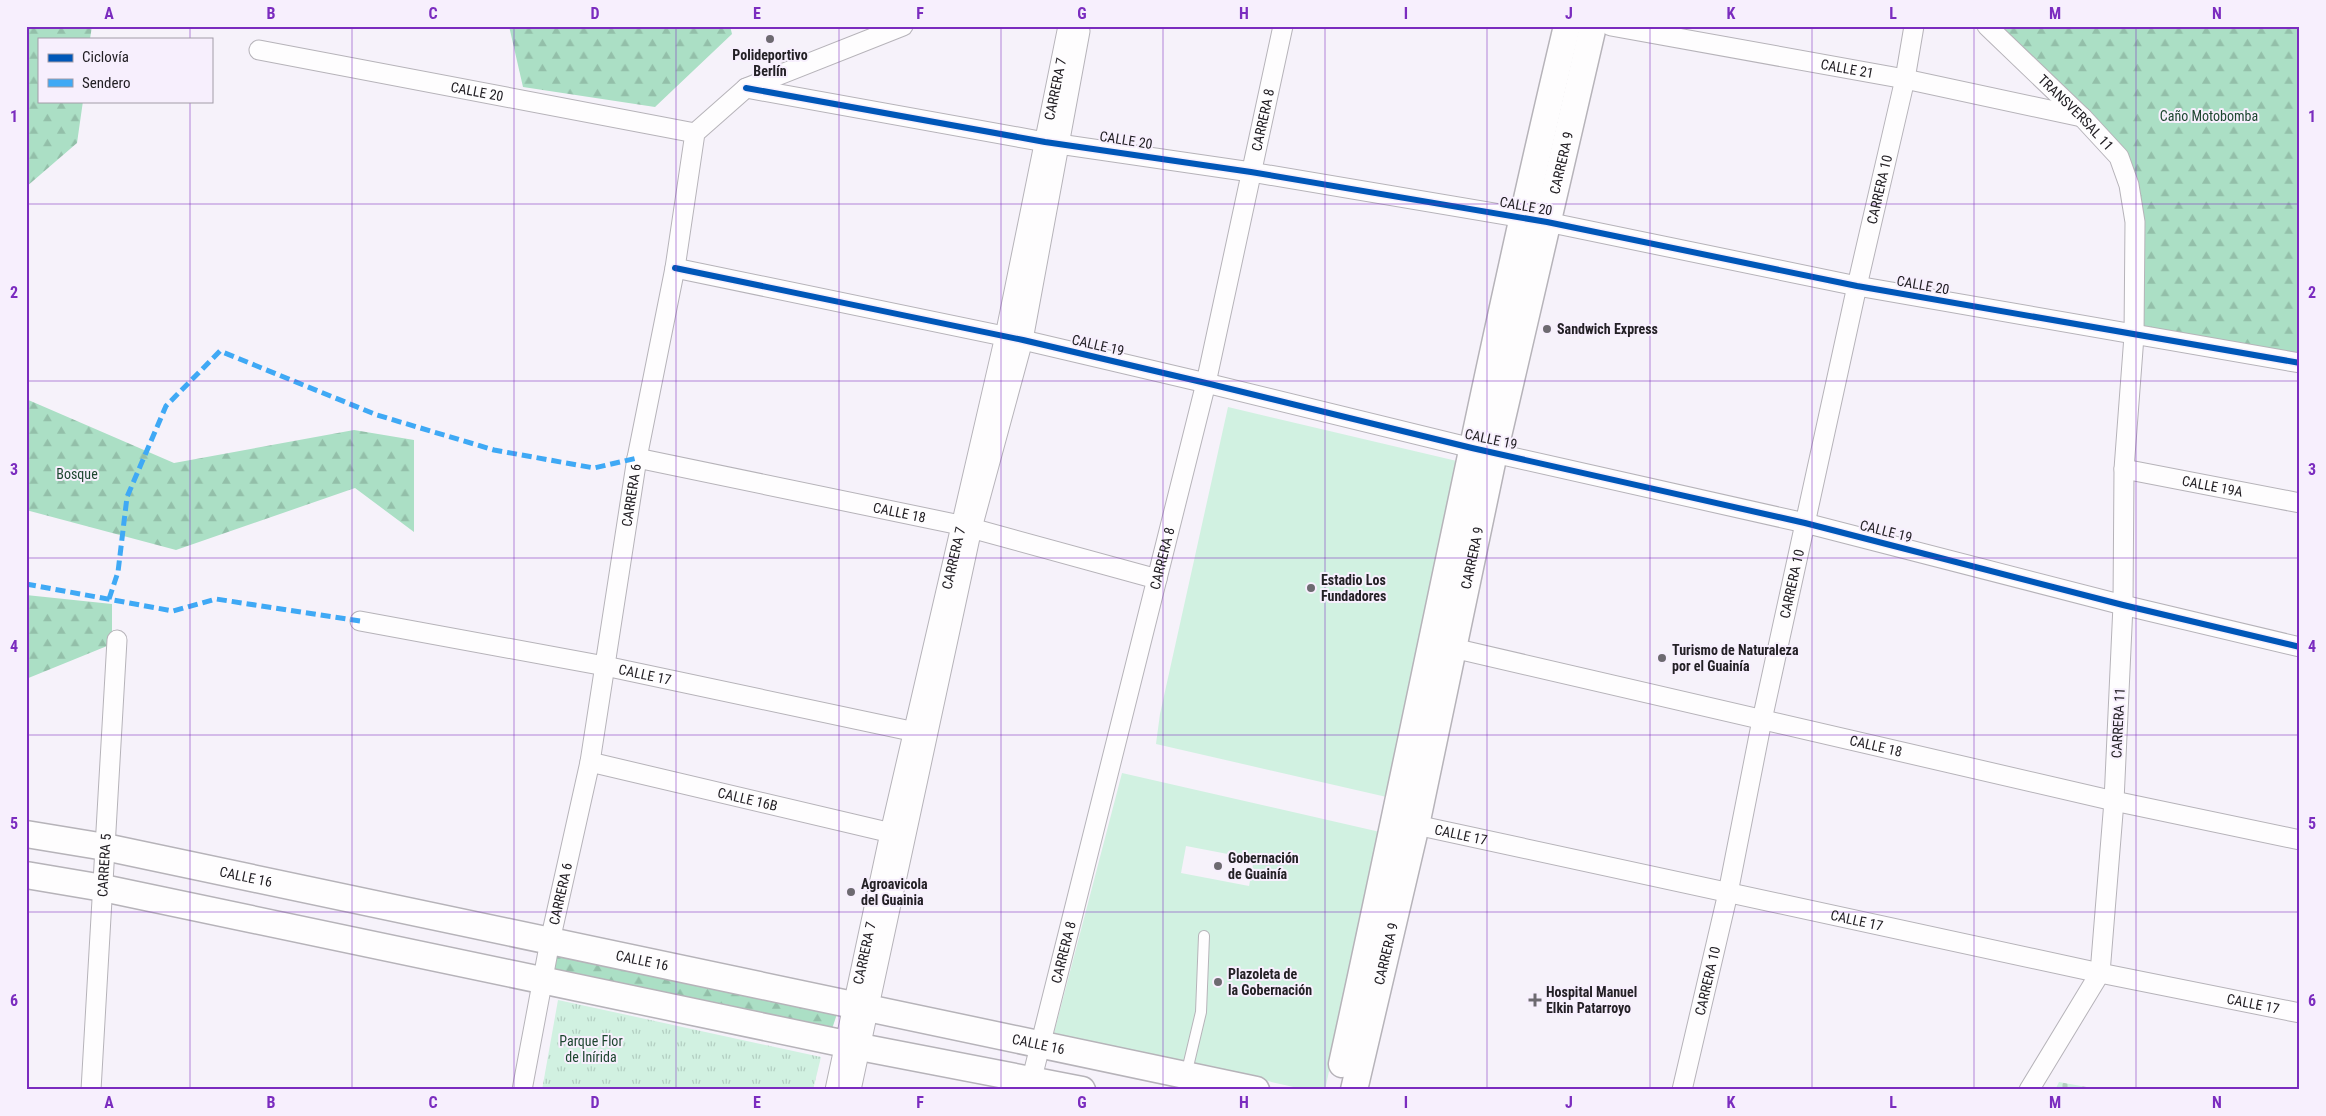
<svg xmlns="http://www.w3.org/2000/svg" width="2326" height="1116" font-family="'Roboto Condensed',sans-serif">
  <style>
    .forest { fill: url(#forest-firs) }
    .cemetery { fill: url(#cemetery-stones) }
    .park { fill: url(#park-tufts) }
    .garden { fill: #d1f1e1; fill-rule: evenodd }
    .lines { fill: none; stroke-linecap: round; stroke-linejoin: round }
    .lane-casing { stroke: #b6b3b9; stroke-width: 12 }
    .street-casing { stroke: #b6b3b9; stroke-width: 21 }
    .secondary-casing { stroke: #b6b3b9; stroke-width: 29 }
    .lane { stroke: #fefdfe; stroke-width: 10 }
    .street { stroke: #fefdfe; stroke-width: 19 }
    .secondary { stroke: #fefdfe; stroke-width: 26 }
    .quiet { stroke: #3fa9f5; stroke-width: 5; stroke-dasharray: 10 5; stroke-linecap: butt }
    .cycleway-casing { stroke: #f7effd; stroke-width: 9 }
    .cycleway { stroke: #0057b8; stroke-width: 6 }
    .grid { fill: none; stroke: #7b2cbf; stroke-width: 1; stroke-opacity: 0.55 }
    .poi-dot { fill: #6d6a70; stroke: #f7effd; stroke-width: 2 }
    .labels { text-anchor: middle; dominant-baseline: central; stroke-width: 4; stroke-linejoin: round; paint-order: stroke }
    .poi-label { font-size: 14px; font-weight: bold; fill: #232025; stroke: #f7effd; text-anchor: start }
    .street-label { font-size: 14px; fill: #232025; stroke: #f7effd }
    .park-label { font-size: 14px; fill: #1d4630; stroke: #f7effd }
    .neatline { fill: none; stroke: #7b2cbf; stroke-width: 2 }
    .grid-label { font-size: 16px; text-anchor: middle; font-weight: bold; fill: #7b2cbf }
  </style>
  <defs>
    <pattern id="forest-firs" width="22" height="20" patternUnits="userSpaceOnUse" patternTransform="scale(1.25)"><rect width="22" height="20" fill="#abdfc5"/><path d="M5 1l3.5 6h-7zM16 11l3.5 6h-7z" fill="#93bfa9"/></pattern>
    <pattern id="cemetery-stones" width="16" height="16" patternUnits="userSpaceOnUse" patternTransform="scale(1.25)"><rect width="16" height="16" fill="#d1f1e1"/><path d="M2 7V4a2 2 0 0 1 4 0v3zM10 15v-3a2 2 0 0 1 4 0v3z" fill="#b3cec1"/></pattern>
    <pattern id="park-tufts" width="24" height="20" patternUnits="userSpaceOnUse" patternTransform="scale(1.25)"><rect width="24" height="20" fill="#d1f1e1"/><path d="M3 7l-1-3M5 7V3M7 7l1-3M15 17l-1-3M17 17v-4M19 17l1-3" fill="none" stroke="#b3cec1"/></pattern>
  </defs>
  <rect width="100%" height="100%" fill="#f6f2fa"/>
  <path class="forest" d="M 26,26 L 92,26 L 90,39 L 39,39 L 39,101 L 83,101 L 77,143 L 26,187 Z
    M 509,26 L 730,26 L 732,34 L 655,107 L 523,87 Z
    M 1982,26 L 2300,26 L 2300,363 L 2134,336 L 2128,157 Z
    M 26,399 L 174,463 L 354,430 L 414,440 L 414,532 L 355,488 L 176,550 L 26,510 Z
    M 26,595 L 112,604 L 112,644 L 26,679 Z
    M 551,944 L 840,1005 L 829,1038 L 546,976 Z"/>
  <path class="cemetery" d="M 2059,1082 L 2103,1090 L 2055,1090 Z"/>
  <path class="park" d="M 558,1000 L 821,1057 L 813,1090 L 542,1090 Z"/>
  <path class="garden" d="M 1228,407 L 1461,462 L 1391,798 L 1156,744 L 1160,714 Z
    M 1122,773 L 1380,832 L 1325,1090 L 1307,1090 L 1054,1033 ZM 1186,846 L 1254,859 L 1249,886 L 1181,873 Z"/>
  <g class="lines">
    <defs>
      <path id="lane" d="M 1186,1075 L 1201,1012 L 1204,936"/>
      <g id="street">
        <path id="s1" d="M 1611,26 L 1905,79 L 2082,117"/>
        <path id="s2" d="M 1987,26 L 2083,118 L 2119,157 L 2129,185 L 2135,222 L 2134,336 L 2124,469 L 2123,605 L 2114,801 L 2100,973 L 2029,1090"/>
        <path id="s3" d="M 259,50 L 695,133"/>
        <path d="M 746,88 L 1045,142 L 1251,172 L 1547,222 L 1857,286 L 2300,363"/>
        <path d="M 675,268 L 1023,340 L 1206,383 L 1472,448 L 1805,523 L 2123,605 L 2300,647"/>
        <path id="s4" d="M 637,458 L 960,525 L 1157,579"/>
        <path id="s5" d="M 2124,469 L 2300,503"/>
        <path id="s6" d="M 360,621 L 605,666 L 925,734"/>
        <path id="s7" d="M 1453,648 L 2114,801 L 2300,840"/>
        <path id="s8" d="M 590,762 L 900,835"/>
        <path id="s9" d="M 1416,825 L 2100,973 L 2300,1013"/>
        <path id="s10" d="M 91,1090 L 117,640"/>
        <path id="s11" d="M 522,1090 L 550,941 L 590,762 L 637,458 L 675,268 L 695,133 L 746,88 L 903,26"/>
        <path id="s12" d="M 835,1090 L 890,833 L 1005,336 L 1068,26"/>
        <path d="M 851,1090 L 972,528 L 1023,340 L 1080,31"/>
        <path id="s13" d="M 1029,1090 L 1206,383 L 1283,26"/>
        <path id="s14" d="M 1682,1090 L 1728,893 L 1762,720 L 1857,286 L 1905,79 L 1914,26"/>
      </g>
      <g id="secondary">
        <path id="s15" d="M 26,834 L 105,847 L 1256,1090"/>
        <path d="M 26,875 L 103,888 L 860,1047 L 1082,1090"/>
        <path d="M 1342,1064 C 1418,718 1485,370 1567,26"/>
        <path id="s16" d="M 1354,1090 L 1416,825 L 1494,453 L 1593,26"/>
      </g>
    </defs>
    <use href="#lane" class="lane-casing"/>
    <use href="#street" class="street-casing"/>
    <use href="#secondary" class="secondary-casing"/>
    <use href="#lane" class="lane"/>
    <use href="#street" class="street"/>
    <use href="#secondary" class="secondary"/>
    <path class="quiet" d="M 26,584 L 173,611 L 216,599 L 360,621
      M 109,599 L 118,572 L 127,497 L 166,406 L 220,351 L 377,415 L 494,450 L 594,468 L 637,458"/>
    <defs>
      <path id="cycleway" d="M 746,88 L 1045,142 L 1251,172 L 1547,222 L 1857,286 L 2300,363
        M 675,268 L 1023,340 L 1206,383 L 1472,448 L 1805,523 L 2123,605 L 2300,647"/>
    </defs>
    <use href="#cycleway" class="cycleway-casing"/>
    <use href="#cycleway" class="cycleway"/>
  </g>
  <path class="grid" d="M 190,26 L 190,39M 352,26 L 352,1090M 514,26 L 514,1090M 676,26 L 676,1090M 839,26 L 839,1090M 1001,26 L 1001,1090M 1163,26 L 1163,1090M 1325,26 L 1325,1090M 1487,26 L 1487,1090M 1650,26 L 1650,1090M 1812,26 L 1812,1090M 1974,26 L 1974,1090M 2136,26 L 2136,1090M 190,101 L 190,1090M 26,204 L 2300,204M 26,381 L 2300,381M 26,558 L 2300,558M 26,735 L 2300,735M 26,912 L 2300,912"/>
  <g class="poi-dot">
    <circle cx="770" cy="39" r="5"/>
    <circle cx="1547" cy="329" r="5"/>
    <circle cx="1311" cy="588" r="5"/>
    <circle cx="1662" cy="658" r="5"/>
    <circle cx="1218" cy="866" r="5"/>
    <circle cx="851" cy="892" r="5"/>
    <circle cx="1218" cy="982" r="5"/>
    <path d="M1532.5 992.5h5v5h5v5h-5v5h-5v-5h-5v-5h5z"/>
  </g>
  <g class="labels">
    <g class="poi-label">
      <text x="770" y="55" text-anchor="middle">Polideportivo<tspan x="770" dy="16">Berlín</tspan></text>
      <text x="1557" y="329">Sandwich Express</text>
      <text x="1321" y="580">Estadio Los<tspan x="1321" dy="16">Fundadores</tspan></text>
      <text x="1672" y="650">Turismo de Naturaleza<tspan x="1672" dy="16">por el Guainía</tspan></text>
      <text x="1228" y="858">Gobernación<tspan x="1228" dy="16">de Guainía</tspan></text>
      <text x="861" y="884">Agroavicola<tspan x="861" dy="16">del Guainia</tspan></text>
      <text x="1228" y="974">Plazoleta de<tspan x="1228" dy="16">la Gobernación</tspan></text>
      <text x="1546" y="992">Hospital Manuel<tspan x="1546" dy="16">Elkin Patarroyo</tspan></text>
    </g>
    <g class="street-label">
      <text stroke="none"><textPath href="#s1" startOffset="240">CALLE 21</textPath></text>
      <text stroke="none"><textPath href="#s12" startOffset="1025">CARRERA 7</textPath></text>
      <text stroke="none"><textPath href="#s3" startOffset="222">CALLE 20</textPath></text>
      <text stroke="none"><textPath href="#s2" startOffset="124">TRANSVERSAL 11</textPath></text>
      <text stroke="none"><textPath href="#s13" startOffset="998">CARRERA 8</textPath></text>
      <text transform="translate(1126 140) rotate(9)">CALLE 20</text>
      <text stroke="none"><textPath href="#s16" startOffset="950">CARRERA 9</textPath></text>
      <text stroke="none"><textPath href="#s14" startOffset="922">CARRERA 10</textPath></text>
      <text transform="translate(1526 206) rotate(10)">CALLE 20</text>
      <text transform="translate(1923 285) rotate(10)">CALLE 20</text>
      <text transform="translate(1098 345) rotate(13)">CALLE 19</text>
      <text transform="translate(1491 439) rotate(12)">CALLE 19</text>
      <text stroke="none"><textPath href="#s5" startOffset="90">CALLE 19A</textPath></text>
      <text stroke="none"><textPath href="#s11" startOffset="605">CARRERA 6</textPath></text>
      <text stroke="none"><textPath href="#s4" startOffset="268">CALLE 18</textPath></text>
      <text transform="translate(1886 531) rotate(14)">CALLE 19</text>
      <text stroke="none"><textPath href="#s12" startOffset="545">CARRERA 7</textPath></text>
      <text stroke="none"><textPath href="#s16" startOffset="545">CARRERA 9</textPath></text>
      <text stroke="none"><textPath href="#s13" startOffset="548">CARRERA 8</textPath></text>
      <text stroke="none"><textPath href="#s14" startOffset="518">CARRERA 10</textPath></text>
      <text stroke="none"><textPath href="#s6" startOffset="290">CALLE 17</textPath></text>
      <text transform="translate(2118 723) rotate(-87)">CARRERA 11</text>
      <text stroke="none"><textPath href="#s7" startOffset="434">CALLE 18</textPath></text>
      <text stroke="none"><textPath href="#s8" startOffset="162">CALLE 16B</textPath></text>
      <text stroke="none"><textPath href="#s9" startOffset="46">CALLE 17</textPath></text>
      <text stroke="none"><textPath href="#s10" startOffset="225">CARRERA 5</textPath></text>
      <text stroke="none"><textPath href="#s15" startOffset="224">CALLE 16</textPath></text>
      <text stroke="none"><textPath href="#s11" startOffset="200">CARRERA 6</textPath></text>
      <text stroke="none"><textPath href="#s9" startOffset="451">CALLE 17</textPath></text>
      <text stroke="none"><textPath href="#s13" startOffset="142">CARRERA 8</textPath></text>
      <text stroke="none"><textPath href="#s12" startOffset="140">CARRERA 7</textPath></text>
      <text stroke="none"><textPath href="#s16" startOffset="140">CARRERA 9</textPath></text>
      <text stroke="none"><textPath href="#s15" startOffset="629">CALLE 16</textPath></text>
      <text stroke="none"><textPath href="#s14" startOffset="112">CARRERA 10</textPath></text>
      <text stroke="none"><textPath href="#s9" startOffset="856">CALLE 17</textPath></text>
      <text stroke="none"><textPath href="#s15" startOffset="1034">CALLE 16</textPath></text>
    </g>
    <g class="park-label">
      <text x="2209" y="116">Caño Motobomba</text>
      <text x="77" y="474">Bosque</text>
      <text x="591" y="1041">Parque Flor<tspan x="591" dy="16">de Inírida</tspan></text>
    </g>
  </g>
  <rect width="2326" height="1116" fill="none" stroke="#f7effd" stroke-width="55"/>
  <rect x="38" y="38" width="175" height="65" fill="#f7effd" stroke="#a29ca7"/>
  <rect x="48" y="54" width="25" height="8" fill="#0057b8" stroke="#a29ca7"/>
  <text x="82" y="62" font-size="15" fill="#232025">Ciclovía</text>
  <rect x="48" y="79" width="25" height="8" fill="#3fa9f5" stroke="#a29ca7"/>
  <text x="82" y="88" font-size="15" fill="#232025">Sendero</text>
  <rect x="28" y="28" width="2270" height="1060" class="neatline"/>
  <g class="grid-label">
    <text x="109" y="19">A</text>
    <text x="271" y="19">B</text>
    <text x="433" y="19">C</text>
    <text x="595" y="19">D</text>
    <text x="757" y="19">E</text>
    <text x="920" y="19">F</text>
    <text x="1082" y="19">G</text>
    <text x="1244" y="19">H</text>
    <text x="1406" y="19">I</text>
    <text x="1569" y="19">J</text>
    <text x="1731" y="19">K</text>
    <text x="1893" y="19">L</text>
    <text x="2055" y="19">M</text>
    <text x="2217" y="19">N</text>
    <text x="14" y="122">1</text>
    <text x="2312" y="122">1</text>
    <text x="14" y="298">2</text>
    <text x="2312" y="298">2</text>
    <text x="14" y="475">3</text>
    <text x="2312" y="475">3</text>
    <text x="14" y="652">4</text>
    <text x="2312" y="652">4</text>
    <text x="14" y="829">5</text>
    <text x="2312" y="829">5</text>
    <text x="14" y="1006">6</text>
    <text x="2312" y="1006">6</text>
    <text x="109" y="1108">A</text>
    <text x="271" y="1108">B</text>
    <text x="433" y="1108">C</text>
    <text x="595" y="1108">D</text>
    <text x="757" y="1108">E</text>
    <text x="920" y="1108">F</text>
    <text x="1082" y="1108">G</text>
    <text x="1244" y="1108">H</text>
    <text x="1406" y="1108">I</text>
    <text x="1569" y="1108">J</text>
    <text x="1731" y="1108">K</text>
    <text x="1893" y="1108">L</text>
    <text x="2055" y="1108">M</text>
    <text x="2217" y="1108">N</text>
  </g>
</svg>
